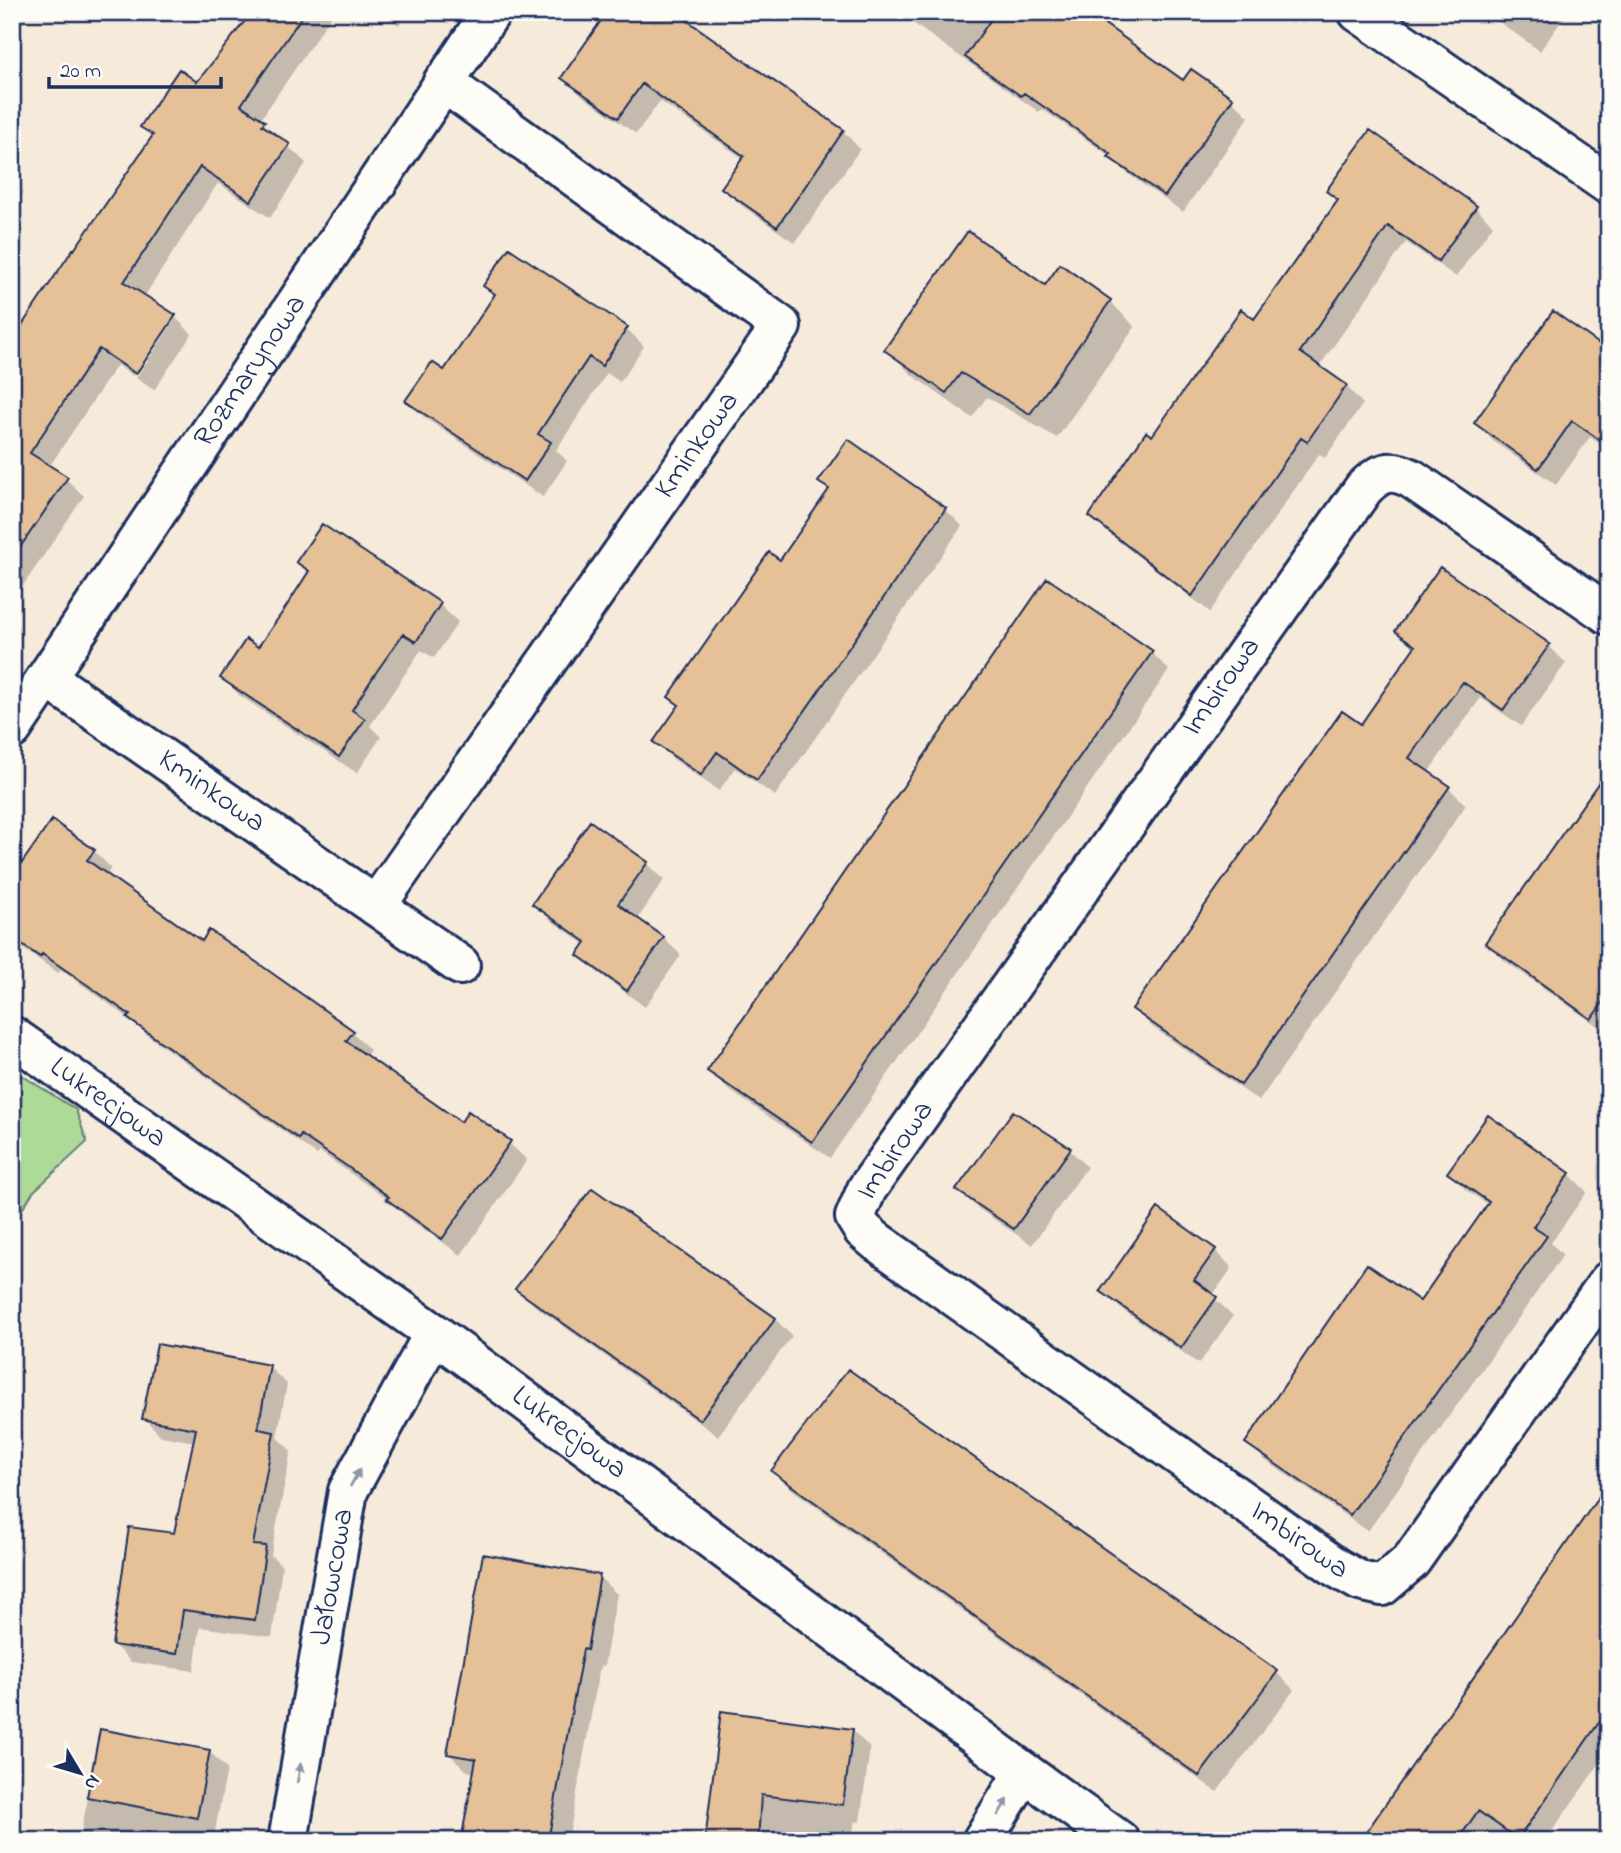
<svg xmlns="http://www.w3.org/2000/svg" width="1621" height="1853" font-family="'Indie Flower',sans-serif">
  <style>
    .green { fill: #aeda98; stroke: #64847b; stroke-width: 2 }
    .shadow { fill: #0003 }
    .building { fill: #e6c197; stroke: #1b2f5e; stroke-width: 2 }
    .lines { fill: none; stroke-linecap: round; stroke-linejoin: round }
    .minor-casing { stroke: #1b2f5e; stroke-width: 44 }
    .minor { stroke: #fdfcf7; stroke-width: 38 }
    .oneway { fill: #8c96aa }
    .labels { text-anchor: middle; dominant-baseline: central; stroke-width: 5; stroke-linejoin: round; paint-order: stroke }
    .street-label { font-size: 30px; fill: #1b2f5e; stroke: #fdfcf7 }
  </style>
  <rect width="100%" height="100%" fill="#f6eada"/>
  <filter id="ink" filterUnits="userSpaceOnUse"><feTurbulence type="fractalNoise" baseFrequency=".0143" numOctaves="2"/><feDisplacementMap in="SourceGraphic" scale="14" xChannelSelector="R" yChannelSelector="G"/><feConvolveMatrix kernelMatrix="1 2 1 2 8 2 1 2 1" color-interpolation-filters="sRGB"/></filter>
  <g filter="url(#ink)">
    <path class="green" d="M 12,1069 L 76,1110 L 87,1142 L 33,1192 L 12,1226 Z"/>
    <path class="shadow" d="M 251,12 L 334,12 L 260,120 L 306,163 L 270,218 L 218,183 L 144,297 L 175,317 L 192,334 L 154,390 L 136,378 L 176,318 L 172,318 L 133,376 L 117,365 L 49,467 L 66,479 L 84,496 L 12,602 L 12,343 L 153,137 L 142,126 L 198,85 L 253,14 Z
      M 380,12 L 408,12 L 399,25 Z
      M 609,12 L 843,131 L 860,149 L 795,243 L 741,205 L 723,188 L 744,159 L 660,101 L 636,134 L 581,95 L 564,78 Z
      M 897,12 L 1089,12 L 1088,14 L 1184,82 L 1191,71 L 1232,100 L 1249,117 L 1183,212 L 1128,174 L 1110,156 L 1042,109 L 1039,112 Z
      M 1485,12 L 1568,12 L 1540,51 Z
      M 1590,12 L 1609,12 L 1609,25 Z
      M 1328,191 L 1476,208 L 1493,225 L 1456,277 L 1406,242 L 1319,367 L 1346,386 L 1363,404 L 1325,458 L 1319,454 L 1210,612 L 1108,533 L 1091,516 L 1153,439 L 1255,321 L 1339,202 Z
      M 510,250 L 627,329 L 644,346 L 620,382 L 607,373 L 556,450 L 567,461 L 543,497 L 425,418 L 408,401 L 444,373 L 496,296 L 485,286 Z
      M 1045,287 L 1110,301 L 1135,327 L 1057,438 L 987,397 L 972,418 L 912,375 L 886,349 Z
      M 1609,353 L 1609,450 L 1590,437 L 1556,485 L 1493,441 L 1476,423 Z
      M 821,481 L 945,509 L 962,526 L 775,796 L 735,768 L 719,791 L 673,759 L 655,741 L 680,706 L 671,697 L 781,563 L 830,490 Z
      M 322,526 L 440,605 L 458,622 L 434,658 L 421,650 L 370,726 L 381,737 L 357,773 L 239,695 L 222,677 L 258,649 L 310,573 L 299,562 Z
      M 1047,580 L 1152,653 L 1169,670 L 830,1158 L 726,1088 L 709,1070 Z
      M 1397,631 L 1549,646 L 1566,663 L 1521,726 L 1481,698 L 1453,736 L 1428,773 L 1449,788 L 1466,805 L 1259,1101 L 1151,1026 L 1134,1008 L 1362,727 L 1415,649 Z
      M 94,851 L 111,868 L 106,875 L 203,943 L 353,1033 L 370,1050 L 365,1057 L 462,1125 L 509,1143 L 527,1160 L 461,1255 L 406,1217 L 390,1201 L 320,1152 L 317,1155 L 147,1035 L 131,1020 L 105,1001 L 61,970 L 58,973 L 12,941 L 12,880 Z
      M 647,863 L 664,880 L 637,920 L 663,938 L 681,955 L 645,1007 L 597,972 L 579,955 L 586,945 L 552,921 L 534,904 Z
      M 1609,933 L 1609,1034 L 1505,961 L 1487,943 Z
      M 1014,1113 L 1070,1150 L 1087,1167 L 1032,1245 L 976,1207 L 959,1189 Z
      M 1488,1118 L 1569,1174 L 1587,1192 L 1551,1243 L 1563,1255 L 1368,1531 L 1265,1460 L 1247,1443 L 1421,1303 L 1489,1205 L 1466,1190 L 1449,1172 Z
      M 1215,1250 L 1232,1268 L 1212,1296 L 1233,1316 L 1199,1364 L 1120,1308 L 1103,1291 Z
      M 518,1289 L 775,1319 L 792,1336 L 718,1436 L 535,1306 Z
      M 269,1367 L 287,1384 L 277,1437 L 291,1451 L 271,1555 L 282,1566 L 272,1637 L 200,1627 L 194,1671 L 131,1662 L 114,1645 L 175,1535 L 195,1442 L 161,1436 L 144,1418 Z
      M 848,1371 L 1277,1673 L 1294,1690 L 1217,1792 L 790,1488 L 773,1471 Z
      M 1609,1486 L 1609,1750 L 1545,1841 L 1361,1841 Z
      M 599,1577 L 617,1594 L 604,1666 L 600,1666 L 570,1831 L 587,1834 L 593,1841 L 463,1841 L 475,1773 L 467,1771 L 449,1754 Z
      M 852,1730 L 870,1748 L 860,1822 L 855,1821 L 851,1841 L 705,1841 L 709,1823 Z
      M 102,1731 L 209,1751 L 227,1769 L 213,1841 L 79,1841 Z"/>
    <path class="building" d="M 252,12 L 305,12 L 241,105 L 265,121 L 262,125 L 290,144 L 251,201 L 200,167 L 124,282 L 176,315 L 136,374 L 99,349 L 30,453 L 68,477 L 12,559 L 12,340 L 73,249 L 74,250 L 153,135 L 140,127 L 179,69 L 197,82 Z
      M 607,12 L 675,12 L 844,130 L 777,227 L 721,188 L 744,156 L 642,84 L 618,118 L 561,78 Z
      M 996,12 L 1088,12 L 1183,80 L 1191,69 L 1233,98 L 1165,196 L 1108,157 L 1111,154 L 1067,123 L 1024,93 L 1021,96 L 965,57 Z
      M 1370,130 L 1477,206 L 1438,261 L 1388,226 L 1300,352 L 1347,385 L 1307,442 L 1301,438 L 1192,596 L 1089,516 L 1146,432 L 1152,436 L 1241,309 L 1254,319 L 1338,200 L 1326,191 Z
      M 968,231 L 1045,285 L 1060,264 L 1111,300 L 1030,414 L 961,373 L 946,393 L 884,350 Z
      M 509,248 L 628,327 L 602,366 L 589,357 L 538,434 L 551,442 L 525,481 L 405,401 L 432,362 L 444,370 L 470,332 L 495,294 L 483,286 Z
      M 1553,311 L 1609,351 L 1609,446 L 1572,421 L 1538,469 L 1474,423 Z
      M 848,439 L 946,508 L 757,780 L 717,752 L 701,775 L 653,742 L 679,705 L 668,697 L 769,552 L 780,560 L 829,489 L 818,482 Z
      M 322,524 L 441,603 L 416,642 L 403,634 L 377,671 L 352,710 L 365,719 L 339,757 L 220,678 L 246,639 L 258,647 L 284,610 L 309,571 L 296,562 Z
      M 1440,567 L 1550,644 L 1503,710 L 1463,682 L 1436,718 L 1409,758 L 1450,786 L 1241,1085 L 1132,1009 L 1342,711 L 1361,724 L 1415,646 L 1395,631 Z
      M 1047,578 L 1153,651 L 812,1142 L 707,1071 Z
      M 1609,768 L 1609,994 L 1591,1019 L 1485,943 Z
      M 52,820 L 95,850 L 87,860 L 202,941 L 209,930 L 252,959 L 354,1031 L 346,1041 L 461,1122 L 468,1111 L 511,1141 L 442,1239 L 386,1199 L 389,1197 L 345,1165 L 301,1135 L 299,1139 L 127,1018 L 130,1015 L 86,984 L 42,954 L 40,957 L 12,938 L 12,877 Z
      M 590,821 L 648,862 L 618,904 L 664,937 L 627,991 L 577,955 L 586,942 L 532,904 Z
      M 1013,1111 L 1071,1148 L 1014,1229 L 956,1190 Z
      M 1488,1115 L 1570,1173 L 1533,1227 L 1547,1236 L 1350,1515 L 1245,1443 L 1367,1264 L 1420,1301 L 1489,1202 L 1447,1173 Z
      M 592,1188 L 776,1318 L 700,1420 L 515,1289 Z
      M 1158,1208 L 1216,1249 L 1194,1280 L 1217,1297 L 1181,1348 L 1100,1291 Z
      M 157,1344 L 270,1365 L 258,1429 L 274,1432 L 253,1545 L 266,1546 L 255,1620 L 183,1610 L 177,1654 L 112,1645 L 129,1527 L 174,1533 L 196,1429 L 142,1419 Z
      M 848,1369 L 1278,1671 L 1199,1776 L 771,1471 Z
      M 1609,1482 L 1609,1708 L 1518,1839 L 1478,1811 L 1457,1841 L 1360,1841 Z
      M 483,1554 L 600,1575 L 587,1650 L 583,1649 L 548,1841 L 461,1841 L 476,1759 L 447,1754 Z
      M 721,1711 L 853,1729 L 843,1805 L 761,1795 L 758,1841 L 705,1841 Z
      M 100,1729 L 210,1750 L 197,1818 L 87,1797 Z"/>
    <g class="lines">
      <defs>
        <g id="minor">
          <path d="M 1358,12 L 1609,185"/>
          <path id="s1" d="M 1609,615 L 1412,479 C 1391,468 1380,472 1364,488 L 867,1189 L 855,1217 L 863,1230 L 876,1241 L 1337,1568 L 1360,1581 L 1382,1586 L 1411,1561 L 1609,1281"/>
          <path id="s2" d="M 47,678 L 376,906 L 781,326 L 443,82"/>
          <path id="s3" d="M 12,729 L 491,12"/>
          <path d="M 376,906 L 460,965"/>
          <path id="s4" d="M 12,1036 L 434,1333 L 1024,1772 L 1120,1841"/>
          <path id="s5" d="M 288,1841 L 348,1491 L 434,1333"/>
          <path d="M 982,1841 L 1024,1772"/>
        </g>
      </defs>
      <use href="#minor" class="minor-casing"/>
      <use href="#minor" class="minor"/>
    </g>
    <defs><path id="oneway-solid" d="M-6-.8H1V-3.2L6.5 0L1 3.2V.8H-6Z" transform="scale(1.75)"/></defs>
    <g class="oneway">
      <use href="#oneway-solid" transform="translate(355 1478) rotate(-61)"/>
      <use href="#oneway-solid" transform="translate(299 1773) rotate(-80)"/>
      <use href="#oneway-solid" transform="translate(1003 1807) rotate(-58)"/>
    </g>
  </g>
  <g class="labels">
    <g class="street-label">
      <text stroke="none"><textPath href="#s3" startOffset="430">Rozmarynowa</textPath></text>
      <text stroke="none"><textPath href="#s2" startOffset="962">Kminkowa</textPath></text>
      <text transform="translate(1222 687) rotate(-55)">Imbirowa</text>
      <text stroke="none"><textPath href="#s2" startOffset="200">Kminkowa</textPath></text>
      <text stroke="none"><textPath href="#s4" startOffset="117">Lukrecjowa</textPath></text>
      <text transform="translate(896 1151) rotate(-56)">Imbirowa</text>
      <text stroke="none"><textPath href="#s4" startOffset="684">Lukrecjowa</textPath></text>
      <text stroke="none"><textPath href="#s1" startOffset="1734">Imbirowa</textPath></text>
      <text stroke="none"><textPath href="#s5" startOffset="268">Jałowcowa</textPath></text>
    </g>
  </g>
  <rect width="1621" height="1853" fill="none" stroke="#fdfcf7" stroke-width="42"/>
  <rect x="21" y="21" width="1579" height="1811" fill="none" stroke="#1b2f5e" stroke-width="2.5" filter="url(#ink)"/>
  <g transform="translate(80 1773) rotate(128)" stroke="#fdfcf7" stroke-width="5" paint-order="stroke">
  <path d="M0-5L12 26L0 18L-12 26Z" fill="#1b2f5e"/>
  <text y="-10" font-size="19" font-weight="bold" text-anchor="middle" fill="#1b2f5e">N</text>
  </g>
  <path d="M49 77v10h172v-10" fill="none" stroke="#1b2f5e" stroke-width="3.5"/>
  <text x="60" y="77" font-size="21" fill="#1b2f5e" stroke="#fdfcf7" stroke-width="5" paint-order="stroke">20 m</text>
</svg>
